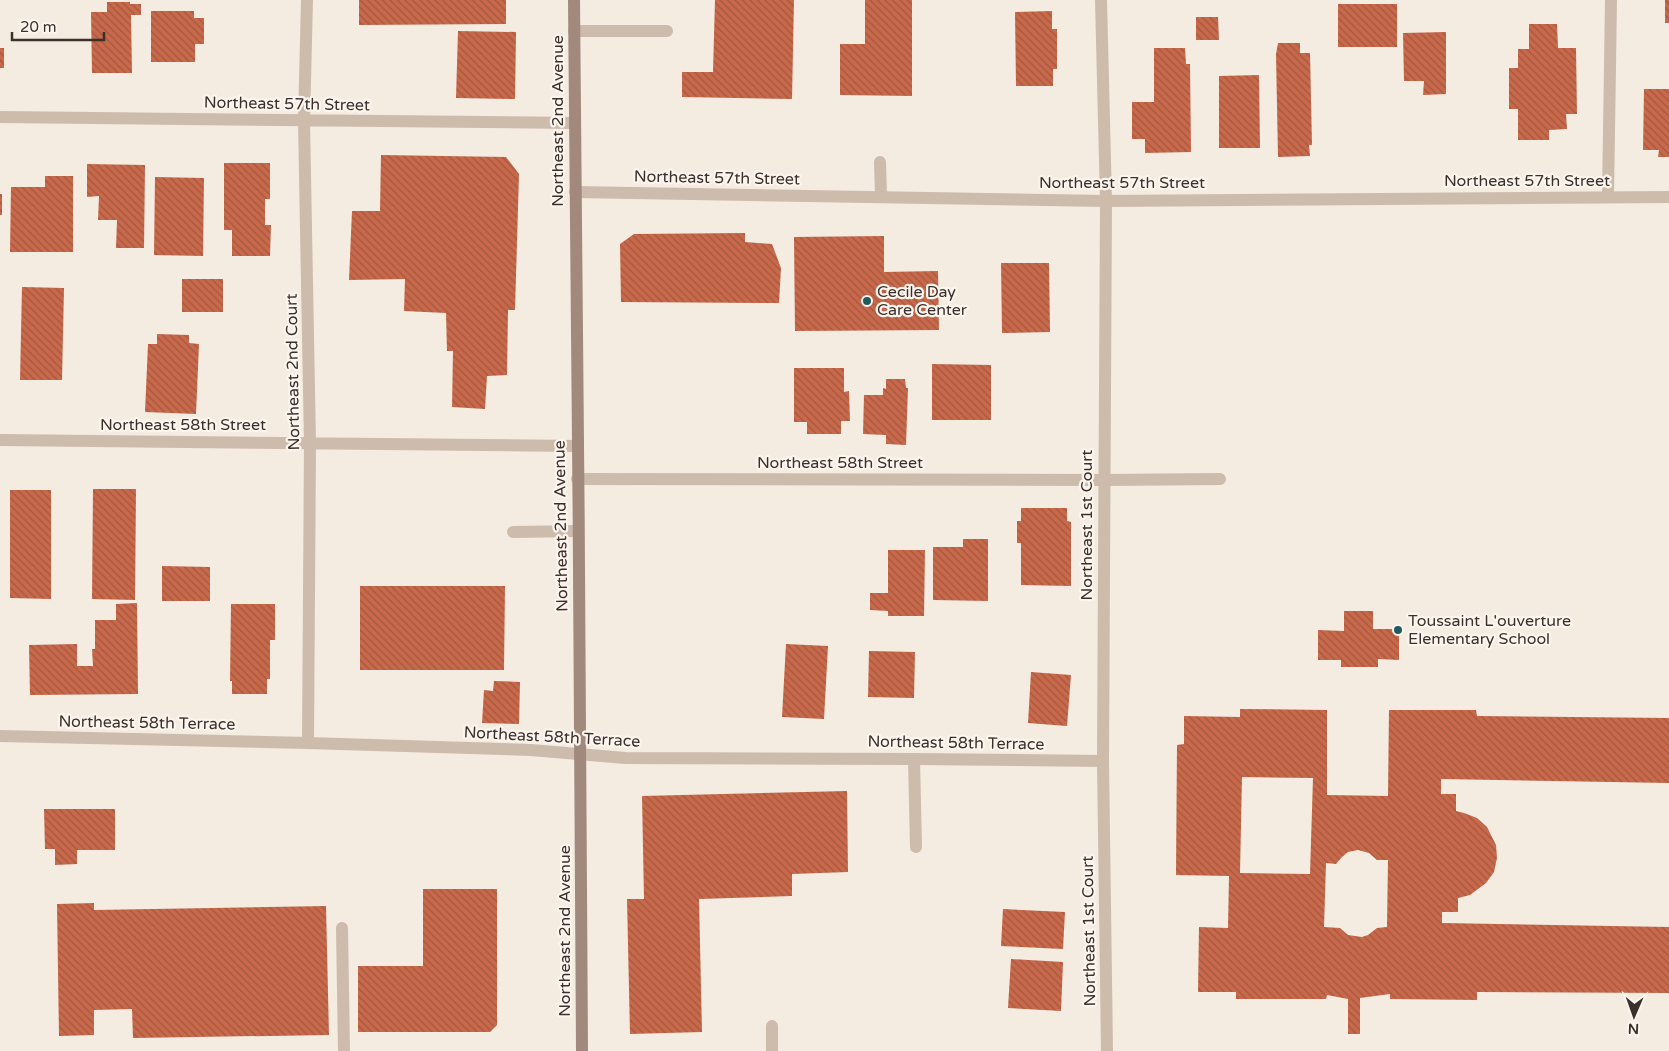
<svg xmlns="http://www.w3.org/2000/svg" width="1669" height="1051" font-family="'Varela Round',sans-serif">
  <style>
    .building { fill: url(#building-back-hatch); fill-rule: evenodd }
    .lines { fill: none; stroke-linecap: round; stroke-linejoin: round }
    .service { stroke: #cdbbac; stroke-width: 12 }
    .minor { stroke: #cdbbac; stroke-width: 12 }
    .secondary { stroke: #a18a7d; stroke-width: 12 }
    .poi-dot { fill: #1f5a5e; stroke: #fbf5ee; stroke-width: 2 }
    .labels { text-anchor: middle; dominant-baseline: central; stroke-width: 4.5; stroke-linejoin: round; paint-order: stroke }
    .street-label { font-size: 16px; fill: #3b302b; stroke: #fbf5ee }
    .poi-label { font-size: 16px; fill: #3b302b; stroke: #fbf5ee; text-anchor: start }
  </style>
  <defs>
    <pattern id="building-back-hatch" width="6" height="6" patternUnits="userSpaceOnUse" patternTransform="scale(1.25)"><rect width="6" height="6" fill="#c8694b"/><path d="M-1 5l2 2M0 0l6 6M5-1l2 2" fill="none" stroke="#a4573f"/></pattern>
  </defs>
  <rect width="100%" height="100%" fill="#f4ebe1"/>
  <path class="building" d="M 359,0 L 506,0 L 506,24 L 359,25 Z
    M 715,0 L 794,0 L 792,99 L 682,97 L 682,72 L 713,72 Z
    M 865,0 L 912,0 L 912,96 L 840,95 L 840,44 L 865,44 Z
    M 1665,0 L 1669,0 L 1669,23 L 1665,23 Z
    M 107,2 L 130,2 L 130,4 L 141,4 L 141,15 L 131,15 L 132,73 L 92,73 L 91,12 L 107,12 Z
    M 1338,4 L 1397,4 L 1397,47 L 1338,47 Z
    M 151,11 L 194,11 L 194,18 L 204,18 L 204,44 L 195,44 L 195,62 L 151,62 Z
    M 1052,11 L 1052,29 L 1057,29 L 1057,69 L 1053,69 L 1053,86 L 1016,86 L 1015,12 Z
    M 1196,17 L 1218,17 L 1219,40 L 1196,40 Z
    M 1529,24 L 1557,24 L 1558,48 L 1576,48 L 1577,114 L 1566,114 L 1567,129 L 1549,130 L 1549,140 L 1518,140 L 1518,109 L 1509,109 L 1509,68 L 1518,68 L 1518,49 L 1529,49 Z
    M 458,31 L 516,32 L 515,99 L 456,98 Z
    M 1446,32 L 1446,94 L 1423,95 L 1424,81 L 1404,81 L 1403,33 Z
    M 1278,43 L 1300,43 L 1300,53 L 1310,53 L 1312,145 L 1309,145 L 1310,156 L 1278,157 L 1276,54 Z
    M 0,48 L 4,48 L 4,68 L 0,68 Z
    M 1154,48 L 1185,48 L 1186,64 L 1190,64 L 1191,152 L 1145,153 L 1145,139 L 1132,139 L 1132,102 L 1154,102 Z
    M 1259,75 L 1260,148 L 1219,148 L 1219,76 Z
    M 1644,89 L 1669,89 L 1669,157 L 1658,157 L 1659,150 L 1643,150 Z
    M 381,155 L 506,157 L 519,174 L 515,310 L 508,310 L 507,375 L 487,376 L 485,409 L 452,407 L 453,351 L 447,351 L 446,313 L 404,311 L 405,279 L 349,280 L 352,211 L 380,211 Z
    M 224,163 L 270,163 L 270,199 L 265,199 L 265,225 L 271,225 L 270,256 L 232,256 L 232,230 L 224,230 Z
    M 87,164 L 145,165 L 144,248 L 116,248 L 117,220 L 98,220 L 99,196 L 87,197 Z
    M 45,176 L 73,176 L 73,252 L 10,252 L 11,187 L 45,187 Z
    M 155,177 L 204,178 L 203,256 L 154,255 Z
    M 0,194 L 2,194 L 2,215 L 0,215 Z
    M 745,233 L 745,242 L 772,244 L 781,268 L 779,303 L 621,302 L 620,244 L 634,234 Z
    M 884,236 L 884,272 L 938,271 L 939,330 L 795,331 L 794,237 Z
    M 1001,263 L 1049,263 L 1050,332 L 1002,333 Z
    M 182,279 L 223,279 L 223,312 L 182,312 Z
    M 22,287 L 64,288 L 62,380 L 20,380 Z
    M 157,334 L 189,335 L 189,343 L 199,344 L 196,414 L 145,412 L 148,344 L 157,344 Z
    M 932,364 L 991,365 L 991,420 L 932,420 Z
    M 794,368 L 844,368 L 844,392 L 849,391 L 850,421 L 841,421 L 841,434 L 807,434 L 807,422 L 794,422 Z
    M 886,379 L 905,379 L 906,388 L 908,388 L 906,445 L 886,444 L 886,435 L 863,434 L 864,395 L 883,395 L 883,388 L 886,389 Z
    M 93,489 L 136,489 L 135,600 L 92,599 Z
    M 10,490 L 51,490 L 51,599 L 10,598 Z
    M 1021,508 L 1067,508 L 1067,521 L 1071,522 L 1071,586 L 1021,585 L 1021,543 L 1017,543 L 1017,521 L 1021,521 Z
    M 963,539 L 988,539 L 988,601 L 933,600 L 933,547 L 963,547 Z
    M 888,550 L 925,550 L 924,616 L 888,616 L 888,611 L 870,610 L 870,593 L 888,593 Z
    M 162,566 L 210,567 L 210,601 L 162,601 Z
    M 360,586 L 505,586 L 504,670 L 360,670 Z
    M 137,603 L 138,694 L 30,695 L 29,645 L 77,644 L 77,666 L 93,666 L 92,649 L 95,649 L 95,620 L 116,620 L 116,604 Z
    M 231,604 L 275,604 L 275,640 L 270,640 L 270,679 L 267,679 L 267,694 L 232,694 L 232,681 L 230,681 Z
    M 1344,611 L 1373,611 L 1373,629 L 1399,629 L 1399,660 L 1378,659 L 1378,667 L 1341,667 L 1341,660 L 1318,660 L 1318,630 L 1344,631 Z
    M 786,644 L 828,646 L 824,719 L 782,717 Z
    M 869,651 L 915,652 L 914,698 L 868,697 Z
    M 1031,672 L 1071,675 L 1067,726 L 1028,723 Z
    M 494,681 L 520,682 L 519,724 L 482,723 L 484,690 L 493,691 Z
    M 1240,709 L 1327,710 L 1327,795 L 1388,796 L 1389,710 L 1476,710 L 1477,716 L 1669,718 L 1669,783 L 1441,779 L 1441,794 L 1456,794 L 1456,811 L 1464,813 L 1477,818 L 1487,827 L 1496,845 L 1497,858 L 1494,872 L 1486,883 L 1470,895 L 1458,898 L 1458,912 L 1442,912 L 1442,923 L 1669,927 L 1669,993 L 1477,992 L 1477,1000 L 1390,999 L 1390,994 L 1360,998 L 1360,1034 L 1348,1034 L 1348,999 L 1327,995 L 1326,999 L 1236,999 L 1236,992 L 1198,992 L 1199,927 L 1228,928 L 1229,876 L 1176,875 L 1177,745 L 1184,744 L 1184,716 L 1240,717 ZM 1242,777 L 1313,778 L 1310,874 L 1240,873 ZM 1358,850 L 1369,853 L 1377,860 L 1388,860 L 1387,927 L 1377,928 L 1368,935 L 1362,937 L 1348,935 L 1340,928 L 1324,927 L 1326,863 L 1336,864 L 1342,857 L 1348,852 Z
    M 847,791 L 848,872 L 792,874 L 792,896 L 699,899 L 702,1032 L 630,1034 L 627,899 L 644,899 L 642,796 Z
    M 44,809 L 115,809 L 115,850 L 77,850 L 77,864 L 55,865 L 55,849 L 45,849 Z
    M 423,889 L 497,889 L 497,1025 L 490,1032 L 358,1032 L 358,966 L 423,966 Z
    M 94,903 L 94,910 L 326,906 L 329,1035 L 133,1038 L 132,1009 L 94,1010 L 94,1035 L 59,1036 L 57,904 Z
    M 1003,909 L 1065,912 L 1063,949 L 1001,946 Z
    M 1011,959 L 1063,962 L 1061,1011 L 1008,1008 Z"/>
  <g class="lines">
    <path class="service" d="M 574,31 L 667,31
      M 880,162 L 881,197
      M 1103,480 L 1220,479
      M 513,532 L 578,531
      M 914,759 L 916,847
      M 342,928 L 344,1051
      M 772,1051 L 772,1026"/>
    <path class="minor" d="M 307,0 L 304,121 L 310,443 L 308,743
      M 1101,0 L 1106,201 L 1103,761 L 1107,1051
      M 0,117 L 574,123
      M 575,192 L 1106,201 L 1669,197
      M 1608,197 L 1611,0
      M 0,440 L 576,446
      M 577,479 L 1103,480
      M 0,736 L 308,743 L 531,750 L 625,758 L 914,759 L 1103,761"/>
    <path class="secondary" d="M 574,0 C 576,350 582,701 582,1051"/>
  </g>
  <g class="poi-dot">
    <circle cx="867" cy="301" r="5"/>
    <circle cx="1398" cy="630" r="5"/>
  </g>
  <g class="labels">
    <g class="street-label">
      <text transform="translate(287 104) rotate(1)">Northeast 57th Street</text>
      <text transform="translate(558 121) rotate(-90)">Northeast 2nd Avenue</text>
      <text transform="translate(717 178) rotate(1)">Northeast 57th Street</text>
      <text x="1527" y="181">Northeast 57th Street</text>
      <text x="1122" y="183">Northeast 57th Street</text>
      <text transform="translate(293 372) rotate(-91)">Northeast 2nd Court</text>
      <text x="183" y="425">Northeast 58th Street</text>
      <text x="840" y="463">Northeast 58th Street</text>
      <text transform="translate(1087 525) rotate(-90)">Northeast 1st Court</text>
      <text transform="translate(561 526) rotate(-91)">Northeast 2nd Avenue</text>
      <text transform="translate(147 723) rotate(1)">Northeast 58th Terrace</text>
      <text transform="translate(552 737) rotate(3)">Northeast 58th Terrace</text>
      <text transform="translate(956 743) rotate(1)">Northeast 58th Terrace</text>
      <text transform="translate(565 931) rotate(-90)">Northeast 2nd Avenue</text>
      <text transform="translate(1089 931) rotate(-91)">Northeast 1st Court</text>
    </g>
    <g class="poi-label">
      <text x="877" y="292">Cecile Day<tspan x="877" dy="18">Care Center</tspan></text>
      <text x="1408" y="621">Toussaint L'ouverture<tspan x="1408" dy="18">Elementary School</tspan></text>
    </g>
  </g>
  <g transform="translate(1634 1016) rotate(182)" stroke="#fbf5ee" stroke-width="4" paint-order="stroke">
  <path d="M0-4L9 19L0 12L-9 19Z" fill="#3b302b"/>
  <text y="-8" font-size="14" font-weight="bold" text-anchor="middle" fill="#3b302b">N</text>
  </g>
  <path d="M12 32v8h92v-8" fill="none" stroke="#3b302b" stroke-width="2.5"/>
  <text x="20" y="32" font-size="15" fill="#3b302b" stroke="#fbf5ee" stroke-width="4" paint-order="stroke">20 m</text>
</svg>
